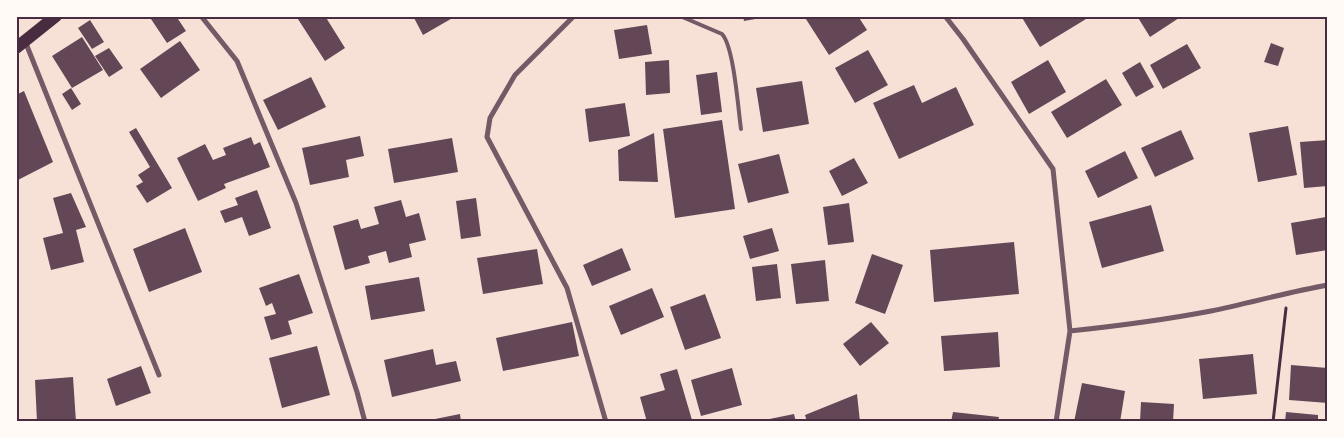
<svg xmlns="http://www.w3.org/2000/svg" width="1344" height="438" font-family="'Alegreya Sans',sans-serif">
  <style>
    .building { fill: #644757 }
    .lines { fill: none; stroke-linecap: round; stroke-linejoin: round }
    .path { stroke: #4a2c40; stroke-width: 3 }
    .service { stroke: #755966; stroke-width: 4 }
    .minor { stroke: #755966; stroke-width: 5 }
    .primary { stroke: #4a2c40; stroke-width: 12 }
    .neatline { fill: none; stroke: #4a2c40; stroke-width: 2 }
  </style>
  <rect width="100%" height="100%" fill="#f7e1d7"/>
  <path class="building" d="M 149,16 L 176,16 L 186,31 L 167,43 Z
    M 296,16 L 325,16 L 345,48 L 325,61 Z
    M 413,16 L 456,16 L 423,35 Z
    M 743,16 L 767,16 L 767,17 L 744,21 Z
    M 804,16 L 858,16 L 867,30 L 829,55 Z
    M 1021,16 L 1091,16 L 1040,47 Z
    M 1137,16 L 1177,16 L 1179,18 L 1150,37 Z
    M 90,20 L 104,42 L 92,49 L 78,28 Z
    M 647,25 L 652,54 L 619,59 L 614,30 Z
    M 82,37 L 103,70 L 72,88 L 52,56 Z
    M 180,41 L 200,70 L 161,98 L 140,69 Z
    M 1271,43 L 1284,48 L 1278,66 L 1264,62 Z
    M 1187,44 L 1201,68 L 1163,89 L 1150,65 Z
    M 109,48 L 123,68 L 109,77 L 95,56 Z
    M 868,50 L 888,85 L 855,103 L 835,68 Z
    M 669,60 L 670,93 L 646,95 L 645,62 Z
    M 1048,60 L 1066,92 L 1029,114 L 1011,82 Z
    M 1140,62 L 1154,87 L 1136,97 L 1122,73 Z
    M 717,72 L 722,112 L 701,115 L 696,75 Z
    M 311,77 L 326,107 L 278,130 L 263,100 Z
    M 1106,79 L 1122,105 L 1067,138 L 1051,112 Z
    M 802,81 L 809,124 L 763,132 L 756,88 Z
    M 914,85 L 922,103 L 956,87 L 974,125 L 899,159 L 873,103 Z
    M 71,88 L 81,104 L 72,110 L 62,94 Z
    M 24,91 L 53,162 L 16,181 L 16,95 Z
    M 625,103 L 630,136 L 589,142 L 585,109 Z
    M 722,120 L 735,209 L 675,218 L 663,129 Z
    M 1288,126 L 1297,175 L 1258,182 L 1249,133 Z
    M 136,128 L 172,188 L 147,203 L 136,186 L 143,182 L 138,175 L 150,167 L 129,132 Z
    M 1181,130 L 1194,159 L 1155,177 L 1141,148 Z
    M 654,133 L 658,182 L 619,181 L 618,150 Z
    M 360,136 L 364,156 L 346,160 L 349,177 L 310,185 L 302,148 Z
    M 251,137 L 254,145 L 260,142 L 270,167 L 224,184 L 226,188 L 198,201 L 177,158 L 205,144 L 213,160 L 226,155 L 223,148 Z
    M 452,138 L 458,172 L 394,183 L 388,149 Z
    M 1328,140 L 1328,186 L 1304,188 L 1300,142 Z
    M 1125,151 L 1138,178 L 1098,198 L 1085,171 Z
    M 779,154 L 789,193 L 748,203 L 738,164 Z
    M 854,158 L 868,183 L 842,196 L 829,171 Z
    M 257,190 L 271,228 L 249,236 L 242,217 L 225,223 L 220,211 L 238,205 L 235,198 Z
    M 71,193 L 86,227 L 76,230 L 84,262 L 51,270 L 43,238 L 63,233 L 53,198 Z
    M 476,198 L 481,236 L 461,239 L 456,201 Z
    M 401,200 L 406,217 L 419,213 L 426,240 L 409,244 L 412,257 L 389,263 L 386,251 L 368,256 L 370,263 L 345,270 L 333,226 L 358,219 L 361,229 L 379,224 L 374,207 Z
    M 849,203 L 854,242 L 828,245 L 823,207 Z
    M 1151,205 L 1164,251 L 1102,268 L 1089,222 Z
    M 1326,217 L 1328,250 L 1296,255 L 1291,223 Z
    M 185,228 L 202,272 L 149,292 L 133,249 Z
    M 772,228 L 779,251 L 750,259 L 743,236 Z
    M 1014,242 L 1019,294 L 934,302 L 930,250 Z
    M 622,248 L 631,270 L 592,286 L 583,265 Z
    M 537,249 L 543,284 L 483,294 L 477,258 Z
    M 872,254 L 903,265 L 885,314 L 855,303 Z
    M 825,260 L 829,301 L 796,304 L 791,264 Z
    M 777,264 L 781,298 L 756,301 L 752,267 Z
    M 299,274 L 313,313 L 288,321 L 292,334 L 271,340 L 264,317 L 276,314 L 272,303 L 266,306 L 259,288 Z
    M 419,277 L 425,311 L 371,320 L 365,286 Z
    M 652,288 L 664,317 L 621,335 L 609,306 Z
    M 705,294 L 721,338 L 685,350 L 670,307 Z
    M 572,322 L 579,356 L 503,371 L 496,338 Z
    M 871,322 L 889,343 L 860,366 L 843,344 Z
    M 998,332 L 1000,367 L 944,371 L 941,336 Z
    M 317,346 L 330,395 L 282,408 L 269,358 Z
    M 433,349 L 436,365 L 456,361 L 461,381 L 392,397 L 384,360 Z
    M 1253,354 L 1257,394 L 1203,399 L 1199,359 Z
    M 1291,365 L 1328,368 L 1328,403 L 1289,400 Z
    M 141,366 L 151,393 L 116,406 L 107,379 Z
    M 732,368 L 742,405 L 701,416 L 691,380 Z
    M 677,369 L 692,420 L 687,422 L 647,422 L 640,397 L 665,390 L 660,374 Z
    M 73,377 L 76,422 L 37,422 L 35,380 Z
    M 1082,383 L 1125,391 L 1120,422 L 1074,422 Z
    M 857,394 L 860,422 L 807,422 L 805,415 Z
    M 1141,402 L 1174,404 L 1173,422 L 1140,422 Z
    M 953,412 L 999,417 L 998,422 L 951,422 Z
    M 1286,412 L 1318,415 L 1318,422 L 1285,422 Z
    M 460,414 L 461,422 L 425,422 L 425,421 Z
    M 794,414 L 796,422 L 760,422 L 760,421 Z"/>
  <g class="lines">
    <path class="path" d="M 1273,422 L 1286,308"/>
    <path class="service" d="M 680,16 L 722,34 C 734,47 738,108 741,129"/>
    <path class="minor" d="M 201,16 L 237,61 L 296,203 L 357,392 L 365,422
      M 574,16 L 515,75 L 490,118 L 487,137 L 567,288 L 606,422
      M 945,16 L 963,39 L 1053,169 L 1070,331 L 1056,422
      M 25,41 L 159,375
      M 1070,331 C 1117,326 1164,320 1211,311 C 1250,303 1288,292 1328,285"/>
    <path class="primary" d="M 16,48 L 56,16"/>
  </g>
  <rect width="1344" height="438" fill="none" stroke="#fffaf5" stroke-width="35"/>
  <rect x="18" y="18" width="1308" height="402" class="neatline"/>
</svg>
